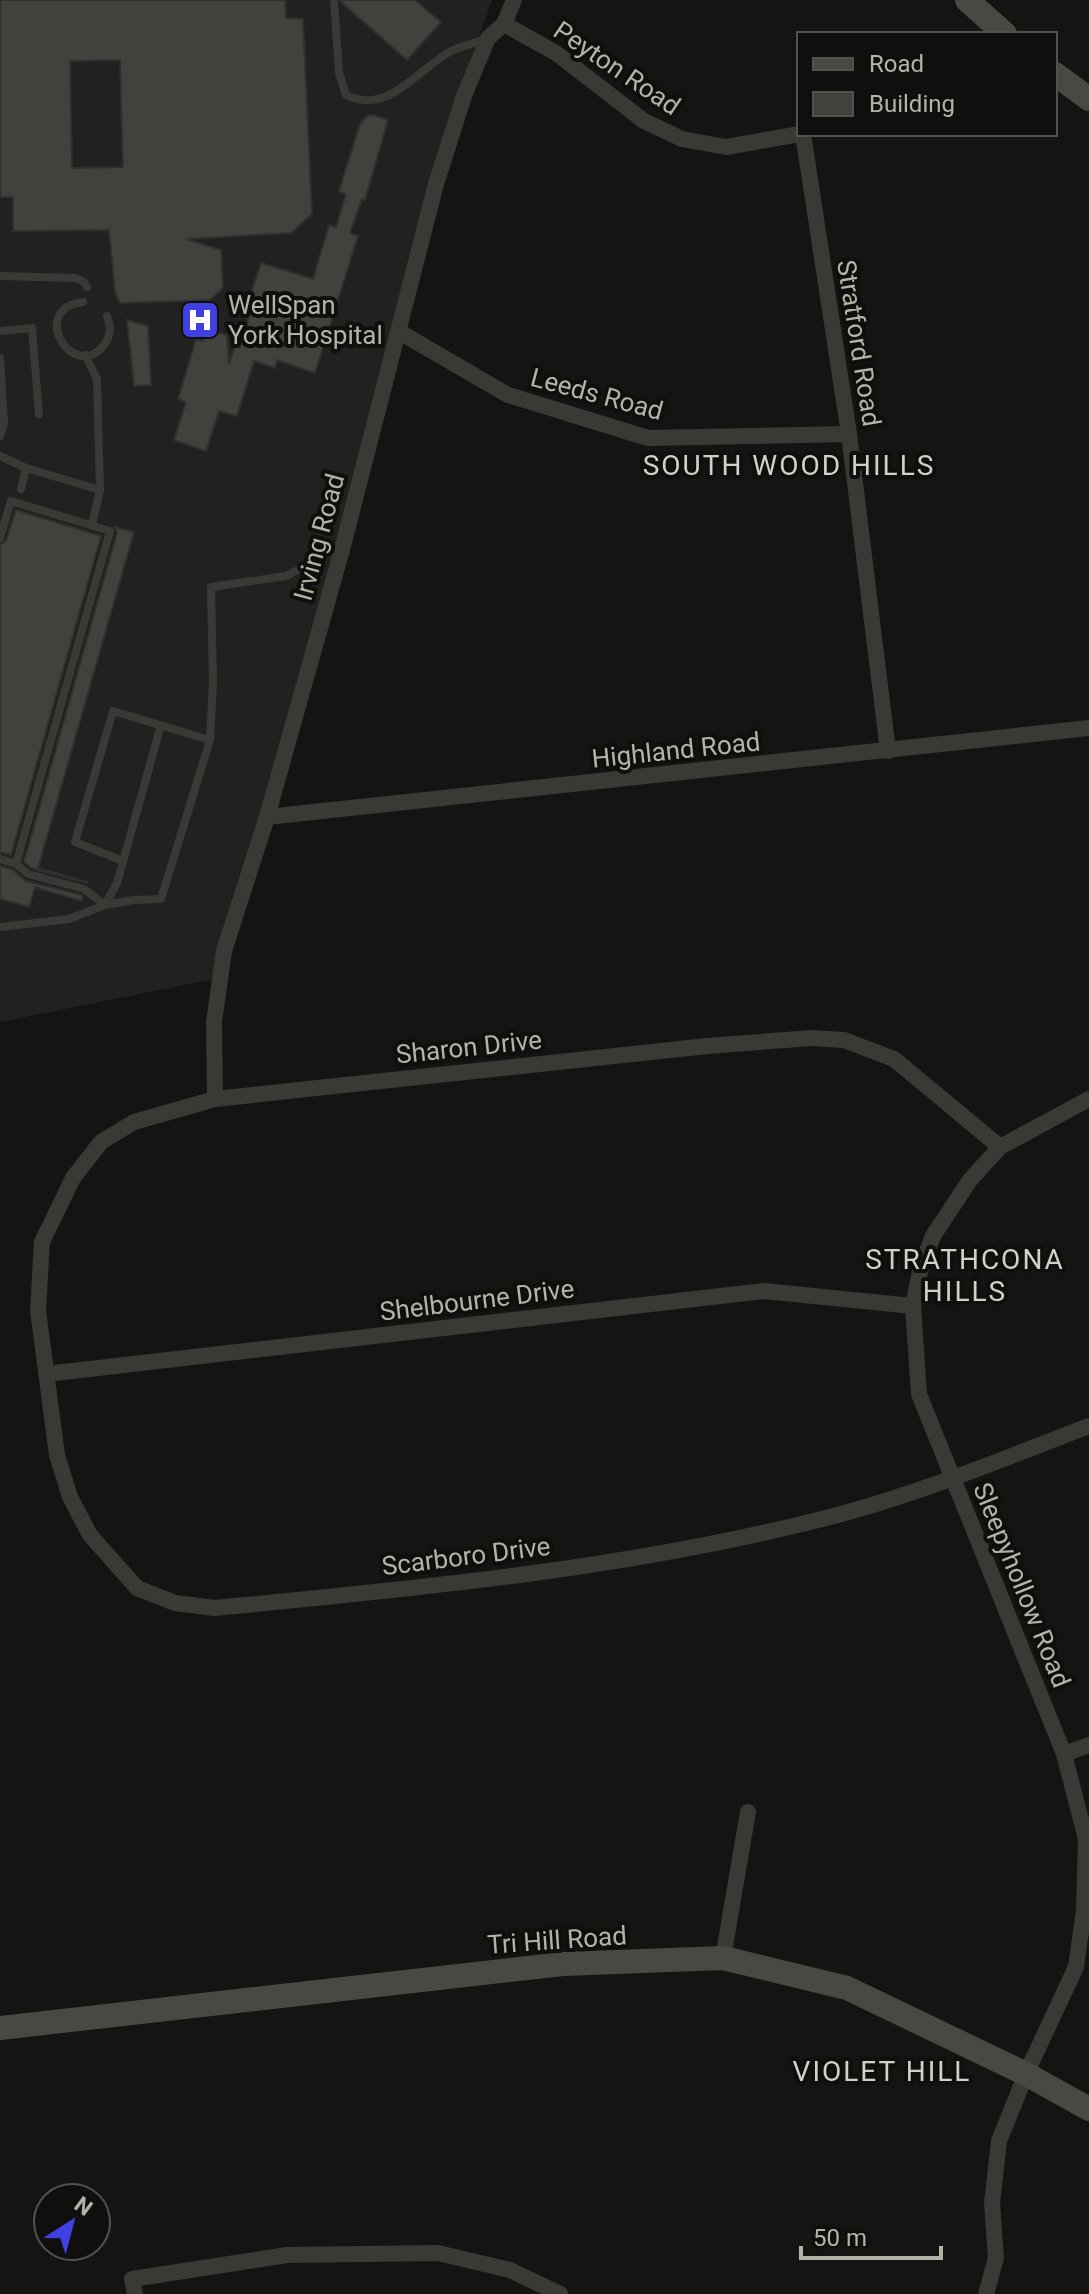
<svg xmlns="http://www.w3.org/2000/svg" width="1089" height="2294" font-family="Roboto,sans-serif">
  <style>
    .built { fill: #212220 }
    .building { fill: #41423e; stroke: #30312e; stroke-width: 2; fill-rule: evenodd }
    .lines { fill: none; stroke-linecap: round; stroke-linejoin: round }
    .lane { stroke: #393a35; stroke-width: 8 }
    .street { stroke: #393a35; stroke-width: 16 }
    .secondary { stroke: #494943; stroke-width: 24 }
    .labels { text-anchor: middle; dominant-baseline: central; stroke-width: 8; stroke-linejoin: round; paint-order: stroke }
    .street-label { font-size: 26px; fill: #b4b4a6; stroke: #0f100e }
    .poi-label { font-size: 26px; fill: #b4b4a6; stroke: #0f100e; text-anchor: start }
    .neighbourhood-label { font-size: 28px; letter-spacing: 2px; fill: #d0d1c7; stroke: #0f100e }
  </style>
  <rect width="100%" height="100%" fill="#141513"/>
  <path class="built" d="M 0,0 L 492,0 L 458,95 L 224,977 L 0,1022 Z"/>
  <path class="building" d="M 0,0 L 285,0 L 286,18 L 303,19 L 312,214 L 291,233 L 186,239 L 221,250 L 223,288 L 210,300 L 120,303 L 115,292 L 109,230 L 13,231 L 13,197 L 0,197 ZM 120,60 L 123,167 L 72,168 L 70,61 Z
    M 341,0 L 415,0 L 441,22 L 407,60 L 341,2 Z
    M 373,115 L 388,120 L 365,200 L 362,199 L 350,233 L 358,236 L 315,373 L 277,360 L 275,368 L 254,361 L 237,416 L 219,411 L 206,451 L 174,440 L 186,402 L 178,399 L 196,339 L 203,341 L 207,329 L 227,335 L 229,364 L 240,330 L 244,331 L 253,304 L 248,302 L 261,263 L 313,279 L 329,225 L 336,227 L 346,194 L 339,191 L 360,124 L 367,116 Z
    M 127,320 L 148,326 L 151,385 L 134,386 Z
    M 16,510 L 101,536 L 11,855 L 0,852 L 0,545 L 6,541 Z
    M 115,527 L 134,532 L 38,868 L 87,882 L 87,883 L 31,868 L 24,862 L 117,533 Z
    M 0,866 L 13,870 L 26,881 L 81,895 L 83,897 L 82,901 L 35,887 L 29,907 L 0,899 Z"/>
  <g class="lines">
    <path class="lane" d="M 334,0 L 339,72 L 346,95 C 388,116 418,69 451,51 C 462,46 476,43 488,38
      M 0,276 L 76,278 L 84,282 L 87,287
      M 83,302 C 27,309 74,384 104,345 C 111,336 111,326 107,316
      M 0,331 L 32,328 L 39,414
      M 85,355 L 97,379 L 100,490 L 93,520
      M 0,358 L 4,423 L 0,436
      M 0,456 L 26,468
      M 21,489 L 26,468 L 100,490
      M 0,538 L 11,501 L 110,531 L 16,864
      M 0,859 L 16,864 L 28,874 L 84,889 L 105,905 L 134,900 L 161,899 L 210,740
      M 123,861 L 75,842 L 113,711 L 210,740 L 213,684 L 211,587 L 286,576 L 343,546
      M 0,927 L 69,919 L 105,905 L 117,883 L 161,725"/>
    <path class="street" d="M 504,24 L 556,53 L 644,121 L 682,139 L 726,147 L 800,134
      M 803,134 L 849,434 L 888,751
      M 398,331 L 508,395 L 648,438 L 849,434
      M 267,817 L 1089,728
      M 215,1099 L 214,1022 L 224,951 L 267,817 L 343,546 L 436,184 L 464,96 L 488,38 L 504,24 L 514,0
      M 1000,1147 L 894,1059 L 844,1040 L 812,1038 L 707,1046 L 215,1099 L 134,1122 L 101,1142 L 73,1178 L 42,1242 L 38,1310 L 57,1455 L 70,1497 L 90,1535 L 137,1588 L 175,1603 L 215,1608 C 420,1588 626,1569 826,1518 C 916,1495 1003,1459 1089,1426
      M 46,1374 L 764,1291 L 913,1306
      M 1064,1754 L 1089,1745
      M 723,1958 L 748,1812
      M 135,2294 L 132,2279 L 287,2255 L 438,2253 L 510,2270 L 560,2294
      M 986,2294 L 996,2258 L 992,2203 L 999,2141 L 1026,2074 L 1076,1967 L 1084,1910 L 1086,1839 L 1064,1754 L 919,1394 L 913,1306 L 921,1267 L 933,1236 L 970,1180 L 1000,1147 L 1089,1099"/>
    <path class="secondary" d="M 967,0 L 1005,34
      M 1055,74 L 1089,99
      M 0,2028 L 563,1964 L 723,1958 L 847,1988 L 1026,2074 L 1089,2109"/>
  </g>
  <defs>
    <symbol id="hospital-square" viewBox="-11 -11 22 22"><rect x="-9" y="-9" width="18" height="18" rx="4" fill="#3f41e2" stroke="#0f100e"/><path d="M-5-5h3v3.5h4V-5h3V5h-3V1.5h-4V5h-3Z" fill="#fff"/></symbol>
  </defs>
  <g fill-rule="evenodd">
    <use href="#hospital-square" x="178" y="298" width="44" height="44"/>
  </g>
  <g class="labels">
    <g class="street-label">
      <text transform="translate(617 68) rotate(34)">Peyton Road</text>
      <text transform="translate(859 343) rotate(81)">Stratford Road</text>
      <text transform="translate(597 394) rotate(15)">Leeds Road</text>
      <text transform="translate(319 537) rotate(-75)">Irving Road</text>
      <text transform="translate(676 750) rotate(-6)">Highland Road</text>
      <text transform="translate(469 1047) rotate(-6)">Sharon Drive</text>
      <text transform="translate(477 1300) rotate(-7)">Shelbourne Drive</text>
      <text transform="translate(466 1556) rotate(-7)">Scarboro Drive</text>
      <text transform="translate(1022 1585) rotate(68)">Sleepyhollow Road</text>
      <text transform="translate(557 1940) rotate(-4)">Tri Hill Road</text>
    </g>
    <g class="poi-label">
      <text x="228" y="305">WellSpan<tspan x="228" dy="30">York Hospital</tspan></text>
    </g>
    <g class="neighbourhood-label">
      <text x="789" y="465">SOUTH WOOD HILLS</text>
      <text x="965" y="1259">STRATHCONA<tspan x="965" dy="32">HILLS</tspan></text>
      <text x="882" y="2071">VIOLET HILL</text>
    </g>
  </g>
  <rect x="797" y="32" width="260" height="104" fill="#0f100e" stroke="#51524b" stroke-width="2"/>
  <rect x="813" y="58" width="40" height="12" fill="#494943" stroke="#51524b" stroke-width="2"/>
  <text x="869" y="72" font-size="24" fill="#b4b4a6">Road</text>
  <rect x="813" y="92" width="40" height="24" fill="#41423e" stroke="#51524b" stroke-width="2"/>
  <text x="869" y="112" font-size="24" fill="#b4b4a6">Building</text>
  <g transform="translate(72 2222) rotate(36)"><circle r="38" fill="#0f100e" stroke="#51524b" stroke-width="2"/>
  <path d="M0-6L14 30L0 20L-14 30Z" fill="#3f41e2"/>
  <text y="-12" font-size="22" font-weight="bold" text-anchor="middle" fill="#b4b4a6">N</text>
  </g>
  <path d="M801 2246v12h140v-12" fill="none" stroke="#b4b4a6" stroke-width="4"/>
  <text x="813" y="2246" font-size="24" fill="#b4b4a6" stroke="#0f100e" stroke-width="6" paint-order="stroke">50 m</text>
</svg>
